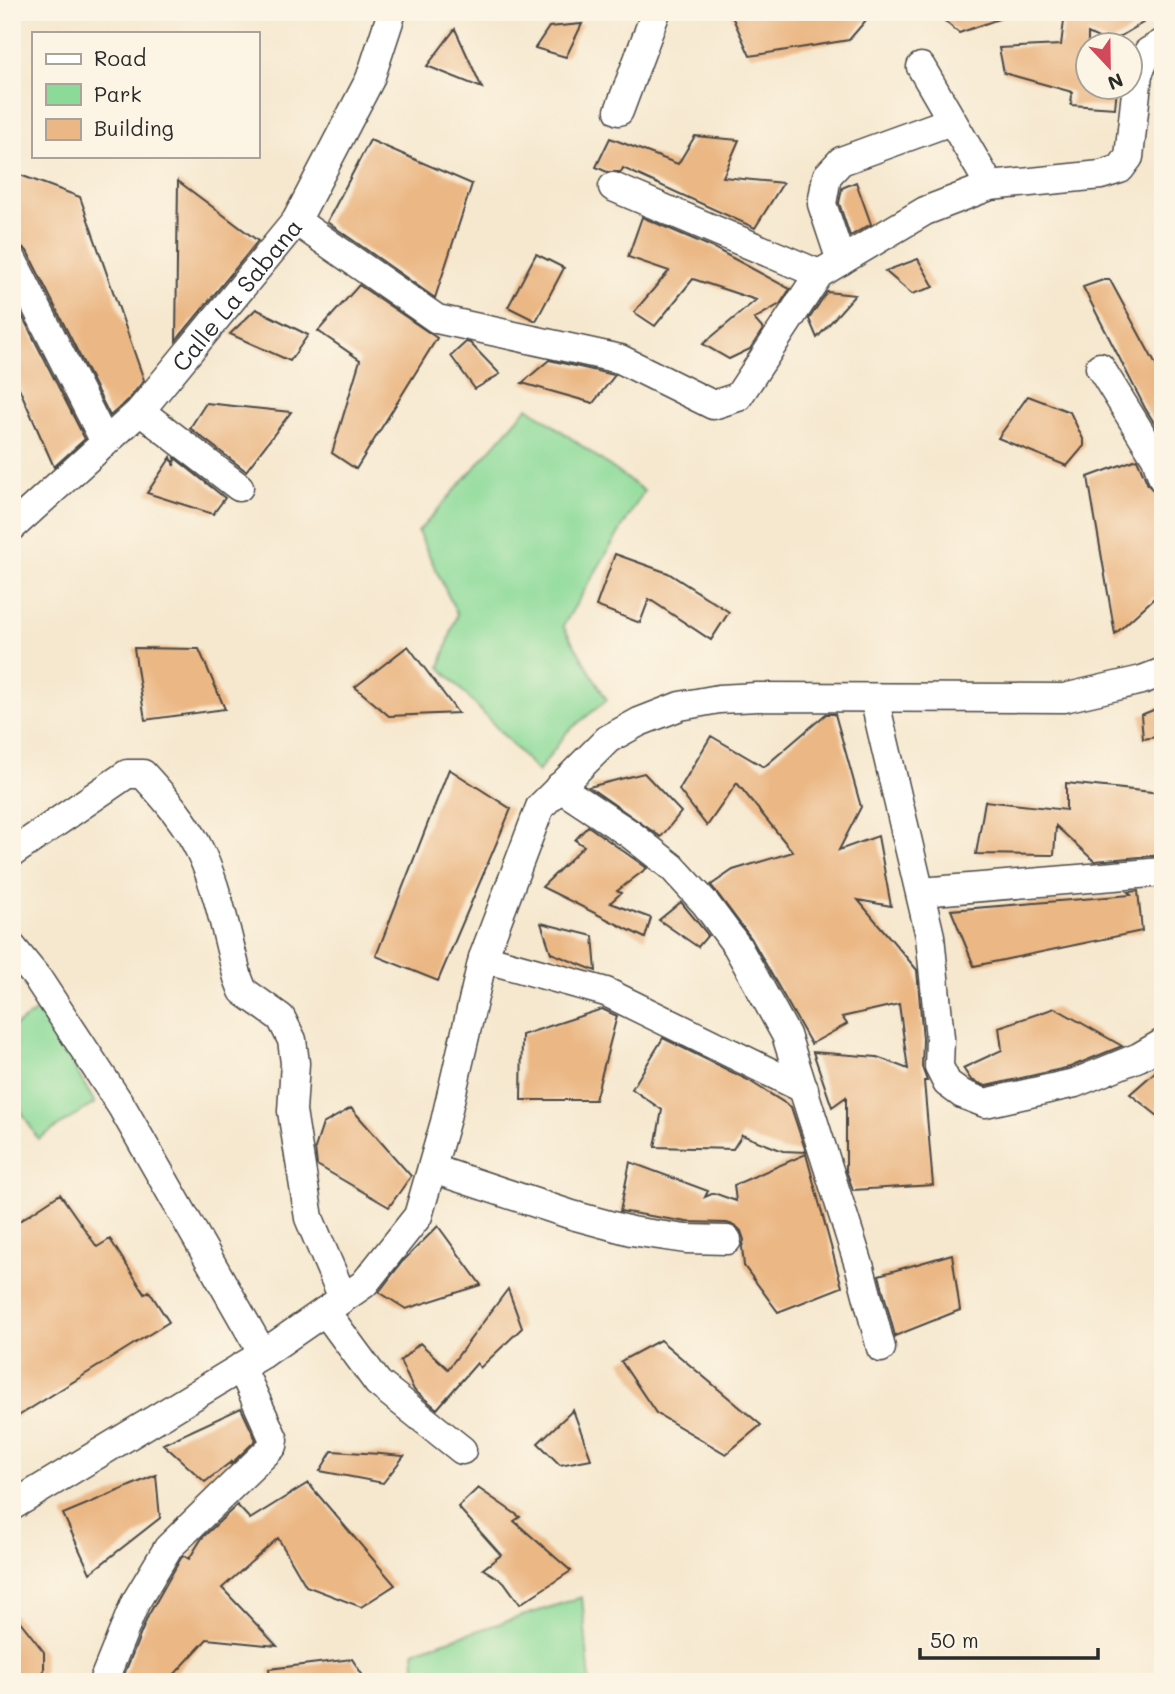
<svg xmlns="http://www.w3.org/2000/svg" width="1175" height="1694" font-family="Mali,sans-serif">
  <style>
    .green { fill: #8bda98; stroke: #5b8262; stroke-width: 2 }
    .building { fill: #ebb885 }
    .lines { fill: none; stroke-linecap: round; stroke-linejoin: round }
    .minor-casing { stroke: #494744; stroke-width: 31 }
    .minor { stroke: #fff; stroke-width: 28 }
    .labels { text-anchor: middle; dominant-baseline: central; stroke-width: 7; stroke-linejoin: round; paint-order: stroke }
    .street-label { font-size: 24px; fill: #2b2b2b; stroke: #fcf5e5 }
  </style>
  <rect width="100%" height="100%" fill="#fcf5e5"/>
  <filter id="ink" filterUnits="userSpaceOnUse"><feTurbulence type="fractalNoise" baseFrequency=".0143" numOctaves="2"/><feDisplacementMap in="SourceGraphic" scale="14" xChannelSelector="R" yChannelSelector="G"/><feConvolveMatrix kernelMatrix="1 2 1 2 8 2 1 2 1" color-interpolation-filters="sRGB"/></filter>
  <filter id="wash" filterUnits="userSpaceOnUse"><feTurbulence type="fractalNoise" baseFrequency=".00686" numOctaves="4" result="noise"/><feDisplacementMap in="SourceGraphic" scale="28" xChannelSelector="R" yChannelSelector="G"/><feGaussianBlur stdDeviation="1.57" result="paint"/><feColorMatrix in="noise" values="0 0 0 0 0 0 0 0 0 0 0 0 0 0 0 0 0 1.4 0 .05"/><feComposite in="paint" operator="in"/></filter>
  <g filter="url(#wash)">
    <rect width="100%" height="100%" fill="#f6e8cf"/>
    <path class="green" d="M 528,407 L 644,491 L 563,626 L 607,700 L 567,732 L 538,772 L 440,667 L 457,614 L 418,532 Z
      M 40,1009 L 95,1103 L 38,1139 L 12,1096 L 12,1028 Z
      M 582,1597 L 590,1682 L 416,1682 L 414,1651 Z"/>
    <g id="blocks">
      <path class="building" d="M 730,12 L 873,12 L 849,40 L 750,56 Z
        M 934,12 L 1009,12 L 1010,15 L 959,33 Z
        M 1047,12 L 1161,12 L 1109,43 L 1088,33 L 1088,88 L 1117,88 L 1115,108 L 1071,105 L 1072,92 L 1004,73 L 999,48 L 1061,45 L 1064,21 Z
        M 582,24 L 566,57 L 535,48 L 549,27 Z
        M 455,29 L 482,88 L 427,66 Z
        M 695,136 L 739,140 L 723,177 L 783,183 L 755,228 L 623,168 L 621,172 L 607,172 L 596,167 L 610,138 L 678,164 Z
        M 370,140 L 472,184 L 435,298 L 327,222 Z
        M 12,172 L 80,197 L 144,380 L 128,400 L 110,416 L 27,251 L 20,245 L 12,242 Z
        M 178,181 L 258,241 L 176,341 Z
        M 856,182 L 871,224 L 850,236 L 839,203 L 842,188 Z
        M 642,217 L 714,248 L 790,289 L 780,304 L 754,319 L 763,329 L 750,349 L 729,359 L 703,344 L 756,300 L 693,279 L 655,326 L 634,312 L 669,271 L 628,257 Z
        M 536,254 L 564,268 L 536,321 L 508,307 Z
        M 918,259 L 934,287 L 912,294 L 885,271 Z
        M 1103,280 L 1110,280 L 1163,378 L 1163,437 L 1145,408 L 1083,287 Z
        M 359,285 L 437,338 L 356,469 L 332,453 L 360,360 L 318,331 Z
        M 827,292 L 855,295 L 817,338 L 809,319 Z
        M 12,296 L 85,439 L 54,467 L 12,372 Z
        M 256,309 L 308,335 L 290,361 L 230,334 Z
        M 466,342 L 470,343 L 500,374 L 475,389 L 451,356 Z
        M 549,360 L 614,375 L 615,375 L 593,403 L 522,383 Z
        M 1028,396 L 1070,412 L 1084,441 L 1084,446 L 1067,466 L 998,438 Z
        M 206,403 L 291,412 L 246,471 L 190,428 Z
        M 171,457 L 174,466 L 175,458 L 225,498 L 213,514 L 147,493 Z
        M 1137,459 L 1148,485 L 1157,494 L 1163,517 L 1163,590 L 1115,634 L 1088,477 Z
        M 615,554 L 668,573 L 729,612 L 711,640 L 649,599 L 640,623 L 596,606 Z
        M 408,646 L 458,713 L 389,716 L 355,687 Z
        M 134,648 L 199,649 L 225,709 L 145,720 Z
        M 1163,706 L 1163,736 L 1143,739 L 1141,715 Z
        M 826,714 L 835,714 L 861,807 L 839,850 L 878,836 L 891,906 L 858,900 L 917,970 L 923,1039 L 922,1067 L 927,1081 L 924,1081 L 933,1185 L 853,1190 L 846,1170 L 846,1097 L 832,1107 L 813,1052 L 877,1057 L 908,1069 L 899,1004 L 842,1017 L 847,1024 L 811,1044 L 751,938 L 711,885 L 733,870 L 793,852 L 737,783 L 707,826 L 679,790 L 711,736 L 764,767 Z
        M 449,769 L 511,809 L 438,981 L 376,956 Z
        M 644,773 L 681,812 L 661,837 L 589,787 Z
        M 1066,783 L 1161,793 L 1163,855 L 1094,861 L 1056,826 L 1054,855 L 976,854 L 985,801 L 1066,810 Z
        M 588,826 L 647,868 L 617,891 L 621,893 L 610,903 L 651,918 L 645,938 L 542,887 L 584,846 L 575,840 Z
        M 1138,891 L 1142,931 L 974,966 L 951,910 L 1131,895 L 1128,892 Z
        M 681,902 L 708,935 L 698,947 L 659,920 Z
        M 541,923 L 593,936 L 596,971 L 551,953 Z
        M 1055,1008 L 1122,1046 L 1070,1067 L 986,1086 L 971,1080 L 963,1068 L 1002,1050 L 999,1027 Z
        M 602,1009 L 617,1016 L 595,1100 L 521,1100 L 522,1035 Z
        M 663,1038 L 748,1080 L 791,1107 L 806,1152 L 783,1151 L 742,1135 L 733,1149 L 655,1147 L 662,1110 L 632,1089 Z
        M 1163,1065 L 1163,1120 L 1130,1094 Z
        M 351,1108 L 411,1176 L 389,1207 L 317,1165 L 315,1148 L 323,1124 Z
        M 806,1154 L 842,1287 L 778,1312 L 744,1266 L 742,1247 L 744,1240 L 741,1231 L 736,1226 L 727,1223 L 687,1222 L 620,1211 L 630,1162 L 708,1191 L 705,1197 L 714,1193 L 736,1201 L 734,1185 Z
        M 60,1194 L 97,1247 L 110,1239 L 145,1294 L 149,1291 L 169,1322 L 12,1420 L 12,1226 Z
        M 438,1226 L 481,1285 L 406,1309 L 379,1292 L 402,1262 Z
        M 952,1254 L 960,1310 L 895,1336 L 879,1275 Z
        M 508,1289 L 522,1328 L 480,1368 L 477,1363 L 437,1409 L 414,1390 L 400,1361 L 420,1343 L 448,1369 Z
        M 660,1340 L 761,1425 L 726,1454 L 656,1413 L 621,1361 Z
        M 241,1408 L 256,1440 L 230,1465 L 232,1461 L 205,1482 L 163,1444 Z
        M 573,1410 L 591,1459 L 560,1465 L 538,1443 Z
        M 332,1451 L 380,1454 L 404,1456 L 383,1483 L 320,1471 Z
        M 156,1475 L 160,1518 L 90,1573 L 63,1514 Z
        M 308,1483 L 395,1585 L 361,1607 L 306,1586 L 278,1538 L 222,1588 L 277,1646 L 207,1639 L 172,1677 L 123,1677 L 148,1616 L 181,1558 L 184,1556 L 189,1559 L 202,1538 L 237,1505 L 250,1519 Z
        M 478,1488 L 520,1517 L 514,1521 L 571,1571 L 520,1604 L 504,1582 L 483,1569 L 501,1555 L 458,1507 Z
        M 12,1611 L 44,1652 L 44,1669 L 38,1682 L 12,1682 Z
        M 352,1659 L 367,1682 L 270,1682 L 269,1669 Z"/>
    </g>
  </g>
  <g filter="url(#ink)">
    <use href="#blocks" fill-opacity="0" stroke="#494744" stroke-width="2"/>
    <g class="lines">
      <defs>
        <g id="minor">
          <path d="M 921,67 L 990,186"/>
          <path d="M 619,111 L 656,12"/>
          <path d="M 613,187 L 819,274"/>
          <path d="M 296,221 L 437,319 L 620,359 L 713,405 L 738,397 L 819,274 L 925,211 L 990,186 L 1101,175 L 1120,169 L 1129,157 L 1138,74 L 1148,52 L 1163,43"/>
          <path d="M 12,259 L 105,442"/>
          <path d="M 841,261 L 822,204 L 827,176 L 841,161 L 951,121"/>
          <path d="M 1100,367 L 1156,458 L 1163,479"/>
          <path d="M 140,411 L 239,487"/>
          <path id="s1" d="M 12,527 L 140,411 L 296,221 L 370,79 L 392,12"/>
          <path d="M 874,698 L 930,936 L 940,1038 L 939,1067 L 947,1083 L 962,1094 L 985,1103 L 1075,1083 L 1139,1057 L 1163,1043"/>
          <path d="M 559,787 L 630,834 L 672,867 L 705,903 L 737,946 L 786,1035 L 860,1268 L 881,1348"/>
          <path d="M 12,853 L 127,774 L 143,774 C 165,798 187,823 201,853 C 219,892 227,937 238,978 L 243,991 L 281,1018 L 292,1040 L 295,1063 L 292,1111 L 309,1218 L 343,1298"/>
          <path d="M 921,892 L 1163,872"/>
          <path d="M 12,947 L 38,979 L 122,1107 L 263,1354"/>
          <path d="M 483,958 L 606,992 L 804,1089"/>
          <path d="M 433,1169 L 572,1215 L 631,1231 L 686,1239 L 727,1240"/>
          <path d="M 325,1311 L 378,1383 L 462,1450"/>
          <path d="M 12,1506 L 263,1354 L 364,1284 L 418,1216 L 445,1122 L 483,958 L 540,807 L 608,739 L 639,722 L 680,706 L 719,699 L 757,697 L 1064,698 L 1142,680 L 1163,672"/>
          <path d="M 103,1682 L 135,1603 L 168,1548 L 273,1446 L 274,1440 L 241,1367"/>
        </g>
      </defs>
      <use href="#minor" class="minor-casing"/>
      <use href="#minor" class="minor"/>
    </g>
  </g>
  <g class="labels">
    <g class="street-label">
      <text stroke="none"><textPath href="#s1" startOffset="324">Calle La Sabana</textPath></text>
    </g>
  </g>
  <rect width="1175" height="1694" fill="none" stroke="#fcf5e5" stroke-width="42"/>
  <rect x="32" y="32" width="228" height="126" fill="#fcf5e5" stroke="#a8a49b" stroke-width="2"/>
  <rect x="46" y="54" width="35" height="10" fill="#ffffff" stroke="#a8a49b" stroke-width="2"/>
  <text x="94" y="66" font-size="21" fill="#2b2b2b">Road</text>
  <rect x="46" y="84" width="35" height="21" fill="#8bda98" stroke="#a8a49b" stroke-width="2"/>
  <text x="94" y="102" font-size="21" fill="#2b2b2b">Park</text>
  <rect x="46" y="119" width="35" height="21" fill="#ebb885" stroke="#a8a49b" stroke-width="2"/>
  <text x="94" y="136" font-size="21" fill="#2b2b2b">Building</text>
  <g transform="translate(1109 66) rotate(158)"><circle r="33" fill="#fcf5e5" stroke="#a8a49b" stroke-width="2"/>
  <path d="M0-5L12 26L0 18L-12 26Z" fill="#d1495b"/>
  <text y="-10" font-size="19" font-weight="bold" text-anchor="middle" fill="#2b2b2b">N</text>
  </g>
  <path d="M920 1648v10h178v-10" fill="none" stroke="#2b2b2b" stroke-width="3.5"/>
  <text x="930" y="1648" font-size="21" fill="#2b2b2b" stroke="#fcf5e5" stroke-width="5" paint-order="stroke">50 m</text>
</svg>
